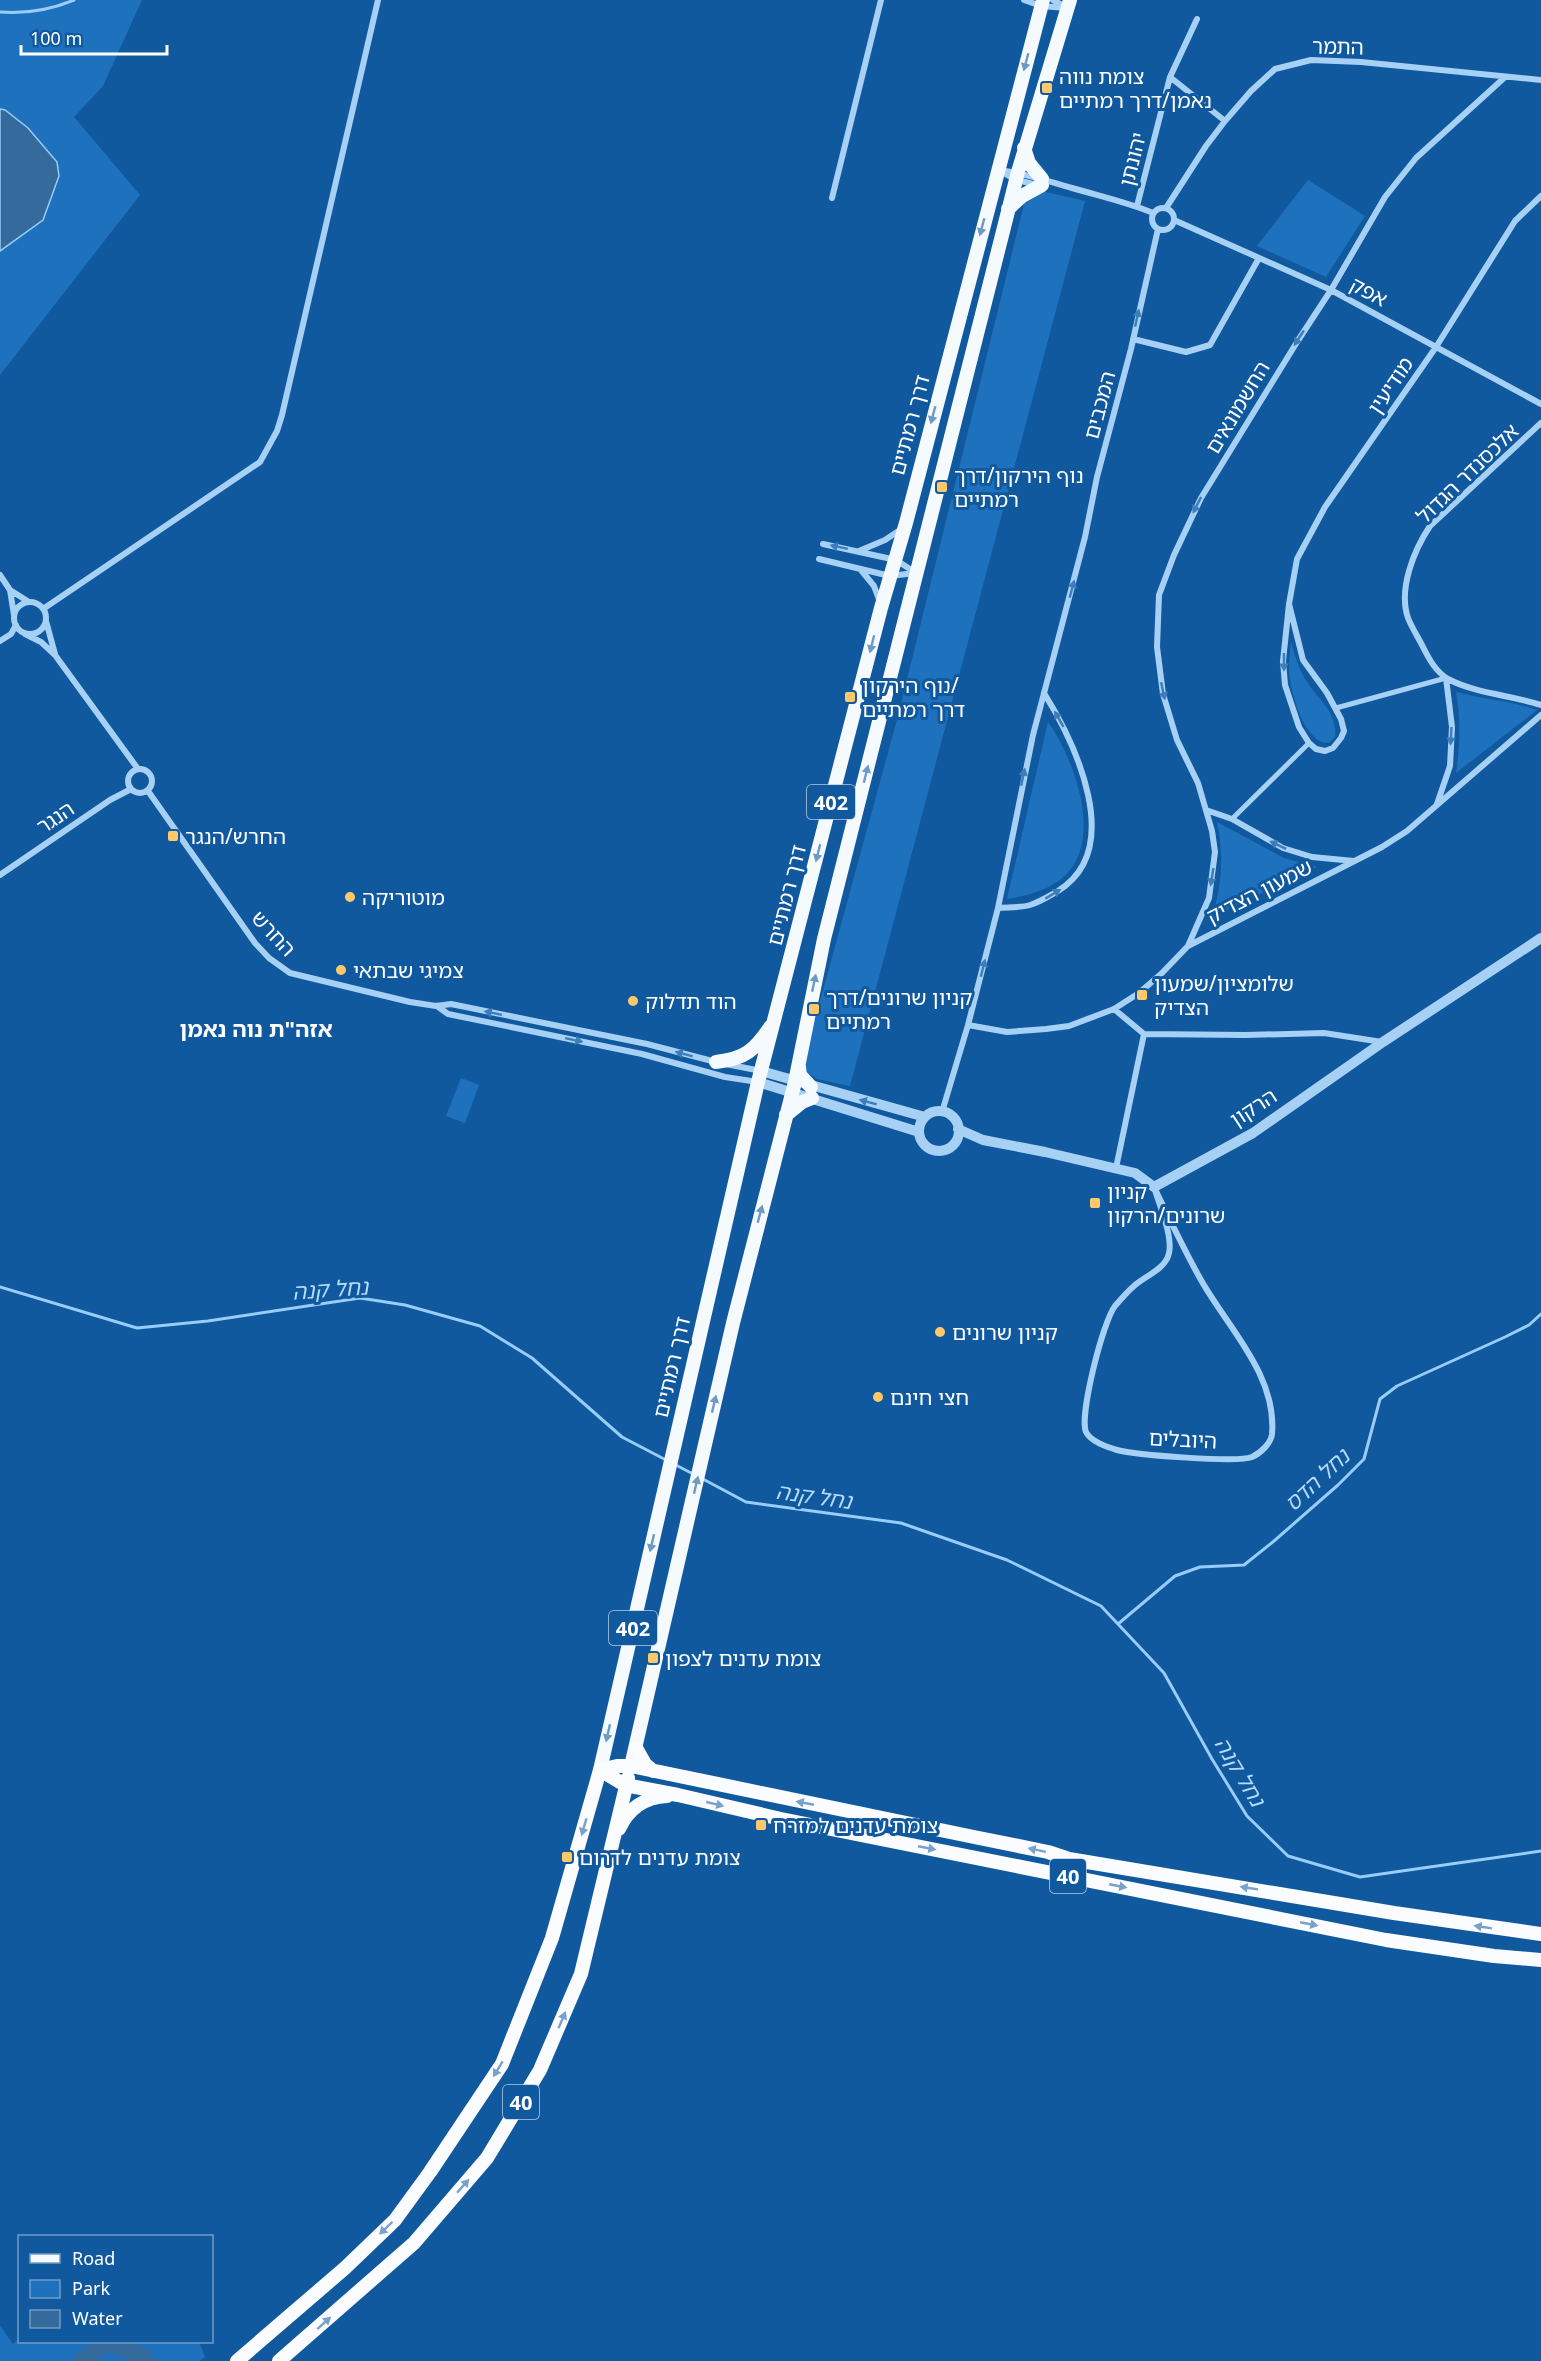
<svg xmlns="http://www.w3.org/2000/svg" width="1541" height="2361" font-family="'Noto Sans','Noto Sans Hebrew',sans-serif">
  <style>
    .green { fill: #1e72bd }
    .water { fill: #356a9d; stroke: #98ccf9; stroke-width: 1.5 }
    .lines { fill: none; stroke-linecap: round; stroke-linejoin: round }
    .stream { stroke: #98ccf9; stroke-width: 3 }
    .river { stroke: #356a9d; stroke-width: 18 }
    .pedestrian { stroke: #a7d0f5; stroke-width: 5 }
    .minor { stroke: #a7d0f5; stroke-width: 6 }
    .tertiary { stroke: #a7d0f5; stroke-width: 10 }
    .primary { stroke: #f5faff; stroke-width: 14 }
    .trunk { stroke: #fafcff; stroke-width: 14 }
    .oneway { fill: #6c99c5 }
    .oneway2 { fill: #3d7db9 }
    .oneway3 { fill: #79a2ca }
    .poi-dot { fill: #ffc96b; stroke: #10599f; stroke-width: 2 }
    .labels { text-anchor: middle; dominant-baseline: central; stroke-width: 6; stroke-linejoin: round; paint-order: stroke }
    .shield { fill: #10599f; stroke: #b7cde2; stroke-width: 1.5 }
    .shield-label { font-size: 20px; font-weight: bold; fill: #fff }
    .street-label { font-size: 21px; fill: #fff; stroke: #10599f }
    .poi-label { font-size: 21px; fill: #fff; stroke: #10599f; text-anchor: start }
    .neighbourhood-label { font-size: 22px; font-weight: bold; fill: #fff; stroke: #10599f }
    .water-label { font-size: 22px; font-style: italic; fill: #b4dafc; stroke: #10599f }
  </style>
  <rect width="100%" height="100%" fill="#10599f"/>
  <path class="green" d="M 0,0 L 142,0 L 103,86 L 74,117 L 140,195 L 0,375 Z
    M 1308,180 L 1365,216 L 1326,277 L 1257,246 Z
    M 1028,188 L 1085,201 L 850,1086 L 817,1079 L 807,1072 L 804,1060 L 898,716 Z
    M 1291,642 C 1295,656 1299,670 1307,682 C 1319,700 1338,714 1335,737 L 1329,743 C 1304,744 1290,690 1289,670 C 1289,661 1290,651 1291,642 Z
    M 1456,692 C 1483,699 1510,701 1537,710 L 1456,773 C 1460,745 1461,721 1456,692 Z
    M 1048,722 C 1073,757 1101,832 1070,870 C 1055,889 1030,895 1007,899 Z
    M 1217,822 L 1284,858 L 1317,867 L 1212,917 C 1222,886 1224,854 1217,822 Z
    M 461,1078 L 479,1085 L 465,1123 L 446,1116 Z
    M 0,2326 L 13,2344 L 19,2339 L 20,2342 L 199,2342 L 205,2357 L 200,2361 L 0,2361 Z"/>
  <path class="water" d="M 0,109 L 5,110 L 28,128 L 57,162 L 59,176 L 43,220 L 0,251 Z"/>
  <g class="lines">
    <path class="stream" d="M 0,12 C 26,14 50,10 74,0
      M 0,1287 L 137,1328 L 208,1321 L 360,1298 L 405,1305 L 480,1326 L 532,1358 L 622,1437 L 666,1460
      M 674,1464 L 695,1475
      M 701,1478 L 746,1502 L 901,1523 L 1007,1560 L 1101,1606 L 1164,1673 L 1212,1759 L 1247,1816 L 1288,1856 L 1360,1877 L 1541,1851
      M 1118,1624 L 1175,1576 L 1200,1567 L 1244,1565 L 1274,1541 L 1338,1485 L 1364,1459 L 1380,1399 L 1397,1386 L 1505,1337 L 1529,1325 L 1541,1314"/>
    <path class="river" d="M 107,2342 L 142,2356 L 146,2361
      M 82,2361 L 106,2342"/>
    <path class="pedestrian" d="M 1336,708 L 1446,678
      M 1232,819 L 1309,743"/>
    <path class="minor" d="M 1024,0 L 1041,6 L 1066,8
      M 1053,0 L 1064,6
      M 1170,77 L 1225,121
      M 998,170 C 1024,173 1047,181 1072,188 C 1099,196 1127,202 1153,213
      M 1000,171 L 1016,180 L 1038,185
      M 832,198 L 881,0
      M 1137,206 L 1170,77 L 1197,19
      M1152 219a11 11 0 1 1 22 0a11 11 0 1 1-22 0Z
      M 1166,208 L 1206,146 L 1225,121 L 1251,91 L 1275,69 L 1311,60 L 1361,62 L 1541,80
      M 1174,220 L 1331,290 L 1541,404
      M 1133,339 L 1186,352 L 1210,345 L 1259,258
      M 1541,423 L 1430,526 C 1414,550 1398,589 1408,618 C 1412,628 1418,637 1423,647 C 1429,659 1436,672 1448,679 C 1477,694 1511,695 1541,705
      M 823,544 L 896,560 L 916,573
      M 859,551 L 885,540 L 900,530
      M 819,559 L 890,576 L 915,573
      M 861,570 L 874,586 L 880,602
      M 0,575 L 10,590 L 14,615
      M 10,590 L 29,602
      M14 618a16 16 0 1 1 32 0a16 16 0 1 1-32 0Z
      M 1289,604 L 1303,660 L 1327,693 L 1341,719 L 1344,731 L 1341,738 L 1333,748 L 1325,751 L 1316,749 L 1309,743 L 1299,727 L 1285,685 L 1283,661 L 1289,604 L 1297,559 L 1325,507 L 1436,347 L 1515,221 L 1541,196
      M 43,609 L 260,462 L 277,431 L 282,415 L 378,0
      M 46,621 L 55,654
      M 25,634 L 41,642 L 55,655 L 138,769
      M 0,641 L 11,634 L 16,625
      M128 781a12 12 0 1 1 24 0a12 12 0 1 1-24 0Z
      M 148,791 L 255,943 L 269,958 L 290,973 L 410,1002 L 436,1006 L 451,1004 L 647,1044 L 716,1062
      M 1437,804 L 1450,766 L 1452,727 L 1446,678
      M 1206,810 L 1232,819 L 1283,848 L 1312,857 L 1354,861
      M 0,875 L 110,800 L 131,789
      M 998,908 C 1008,907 1020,908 1030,905 C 1040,902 1049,896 1058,891 C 1126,849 1075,743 1044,693
      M 1188,946 L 1209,898 L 1215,852 L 1212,831 L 1198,783 L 1177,740 L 1163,694 L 1157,647 L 1159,595 L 1174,555 L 1201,498 L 1297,342 L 1331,290 L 1385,197 L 1416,158 L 1504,78
      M 437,1006 L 448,1014 L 642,1054 L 725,1077 L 758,1082
      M 1114,1009 L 1144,1034 L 1116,1168
      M 968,1025 L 1007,1032 L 1046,1029 L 1069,1026 L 1114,1009 L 1139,993 L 1161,974 L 1188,946 L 1382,847 L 1407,831 L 1541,715
      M 1144,1034 L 1246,1035 L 1324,1033 L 1382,1042
      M 726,1064 L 761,1071
      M 942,1112 L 968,1025 L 998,908 L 1033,735 L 1085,537 L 1097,477 L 1131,349 L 1158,229
      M 1154,1187 C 1169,1218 1184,1250 1201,1280 C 1228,1328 1277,1375 1272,1434 C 1271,1443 1261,1453 1252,1457 C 1238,1463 1135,1455 1117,1450 C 1107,1447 1091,1442 1086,1432 C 1079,1416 1103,1321 1115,1306 C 1121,1299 1127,1292 1134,1286 C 1145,1276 1166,1269 1169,1253 C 1173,1236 1159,1204 1154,1187 Z"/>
    <path class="tertiary" d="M 761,1071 L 925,1117
      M 758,1082 L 919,1132
      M919 1131a20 20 0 1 1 40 0a20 20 0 1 1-40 0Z
      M 958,1129 L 983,1140 L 1045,1152 L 1135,1173 L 1154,1187 L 1253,1133 L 1383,1042 L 1541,938"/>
    <path class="primary" d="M 1024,148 L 1029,163 L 1042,179
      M 1008,209 L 1022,196 L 1042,185
      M 716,1062 C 745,1059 755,1050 771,1026
      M 799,1067 L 800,1075 L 811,1087
      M 786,1115 L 802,1102 L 812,1098
      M 631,1766 L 733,1323 L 795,1082 L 824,939 L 1018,172 L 1070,0
      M 600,1770 L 758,1082 L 881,608 L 906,523 L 1043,0"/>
    <path class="trunk" d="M 636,1748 L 645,1764 L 653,1771
      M 600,1770 L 625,1785 L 678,1795 L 781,1819 L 1386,1940 L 1494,1956 L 1541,1960
      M 600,1770 L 617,1766 L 631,1766 L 974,1837 L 1048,1852 L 1069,1859 L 1394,1913 L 1541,1934
      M 619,1829 C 628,1809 645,1797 667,1796
      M 237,2361 L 345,2268 L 395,2220 L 430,2172 L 502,2064 L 552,1938 L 600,1770
      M 279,2361 L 414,2243 L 487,2158 L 540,2070 L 581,1974 L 628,1778"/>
  </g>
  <defs><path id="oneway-solid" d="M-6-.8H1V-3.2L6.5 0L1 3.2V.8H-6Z" transform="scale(1.5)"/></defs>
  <g class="oneway">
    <use href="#oneway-solid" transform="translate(1026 62) rotate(105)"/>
    <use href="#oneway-solid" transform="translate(982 227) rotate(105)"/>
    <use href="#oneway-solid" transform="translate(933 415) rotate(105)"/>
    <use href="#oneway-solid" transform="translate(872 644) rotate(104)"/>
    <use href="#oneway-solid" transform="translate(866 774) rotate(-76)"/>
    <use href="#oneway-solid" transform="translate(818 853) rotate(104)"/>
    <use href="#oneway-solid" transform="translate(814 983) rotate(-78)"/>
    <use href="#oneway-solid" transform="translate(760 1214) rotate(-75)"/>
    <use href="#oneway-solid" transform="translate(714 1404) rotate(-77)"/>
    <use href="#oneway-solid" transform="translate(696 1485) rotate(-77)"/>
    <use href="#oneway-solid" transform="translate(652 1543) rotate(103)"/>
    <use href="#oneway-solid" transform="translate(608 1733) rotate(103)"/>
  </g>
  <g class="oneway2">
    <use href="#oneway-solid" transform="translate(1137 318) rotate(-78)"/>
    <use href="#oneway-solid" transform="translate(1299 338) rotate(123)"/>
    <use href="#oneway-solid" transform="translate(1197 505) rotate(117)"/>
    <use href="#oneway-solid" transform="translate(839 547) rotate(-168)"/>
    <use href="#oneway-solid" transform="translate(1072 589) rotate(-75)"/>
    <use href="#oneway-solid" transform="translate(1284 662) rotate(90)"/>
    <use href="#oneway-solid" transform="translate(1163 691) rotate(78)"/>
    <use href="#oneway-solid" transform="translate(1059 719) rotate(-120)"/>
    <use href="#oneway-solid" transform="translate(1451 736) rotate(93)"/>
    <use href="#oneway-solid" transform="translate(1023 777) rotate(-78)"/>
    <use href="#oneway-solid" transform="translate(1278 845) rotate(-155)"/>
    <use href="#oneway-solid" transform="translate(1212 877) rotate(99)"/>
    <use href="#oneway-solid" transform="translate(1053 894) rotate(-31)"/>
    <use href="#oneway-solid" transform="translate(983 968) rotate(-76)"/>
    <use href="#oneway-solid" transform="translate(493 1013) rotate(-168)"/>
    <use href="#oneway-solid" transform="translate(574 1040) rotate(12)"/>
    <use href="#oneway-solid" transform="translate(684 1054) rotate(-165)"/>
    <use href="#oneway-solid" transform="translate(868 1102) rotate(-165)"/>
  </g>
  <g class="oneway3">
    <use href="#oneway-solid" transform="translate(805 1803) rotate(-169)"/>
    <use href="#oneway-solid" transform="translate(715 1804) rotate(13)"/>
    <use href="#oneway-solid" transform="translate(584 1827) rotate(106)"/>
    <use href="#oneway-solid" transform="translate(927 1848) rotate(11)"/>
    <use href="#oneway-solid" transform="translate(1037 1850) rotate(-168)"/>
    <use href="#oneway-solid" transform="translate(1118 1886) rotate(11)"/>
    <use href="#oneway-solid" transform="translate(1249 1888) rotate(-171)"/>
    <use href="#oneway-solid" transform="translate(1309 1924) rotate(11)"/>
    <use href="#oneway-solid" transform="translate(1483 1927) rotate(-171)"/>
    <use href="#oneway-solid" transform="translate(562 2020) rotate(-67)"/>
    <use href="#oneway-solid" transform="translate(498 2069) rotate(121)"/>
    <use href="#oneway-solid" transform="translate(463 2186) rotate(-49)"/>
    <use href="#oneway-solid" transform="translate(386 2228) rotate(136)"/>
    <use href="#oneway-solid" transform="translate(324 2323) rotate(-42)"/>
  </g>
  <g class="poi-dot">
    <rect x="1041" y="82" width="12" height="12" rx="3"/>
    <rect x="936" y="481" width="12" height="12" rx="3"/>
    <rect x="844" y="691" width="12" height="12" rx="3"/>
    <rect x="167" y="830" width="12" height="12" rx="3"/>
    <circle cx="350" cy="897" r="6"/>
    <circle cx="341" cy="970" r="6"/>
    <rect x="1136" y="989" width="12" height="12" rx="3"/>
    <circle cx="633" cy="1001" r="6"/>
    <rect x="808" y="1003" width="12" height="12" rx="3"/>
    <rect x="1089" y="1197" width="12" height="12" rx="3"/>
    <circle cx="940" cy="1332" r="6"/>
    <circle cx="878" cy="1397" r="6"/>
    <rect x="647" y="1652" width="12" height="12" rx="3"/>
    <rect x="755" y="1819" width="12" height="12" rx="3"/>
    <rect x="561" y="1851" width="12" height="12" rx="3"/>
  </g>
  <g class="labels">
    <g class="shield">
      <rect x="807" y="785" width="48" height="34" rx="4.5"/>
      <rect x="609" y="1611" width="48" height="34" rx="4.5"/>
      <rect x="1050" y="1859" width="36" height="34" rx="4.5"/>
      <rect x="503" y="2085" width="36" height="34" rx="4.5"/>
    </g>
    <g class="shield-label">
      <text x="831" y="802">402</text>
      <text x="633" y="1628">402</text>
      <text x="1068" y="1876">40</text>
      <text x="521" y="2102">40</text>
    </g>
    <g class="street-label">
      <text transform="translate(1338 46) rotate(1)">התמר</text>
      <text transform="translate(1132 159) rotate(-76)">יהונתן</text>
      <text transform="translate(1369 291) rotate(28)">אפק</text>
      <text transform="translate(1390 385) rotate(-56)">מודיעין</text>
      <text transform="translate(1099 405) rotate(-75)">המכבים</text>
      <text transform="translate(1237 407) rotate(-59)">החשמונאים</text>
      <text transform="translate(909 425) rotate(-75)">דרך רמתיים</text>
      <text transform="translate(1467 473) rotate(-44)">אלכסנדר הגדול</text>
      <text transform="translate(55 817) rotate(-34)">הנגר</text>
      <text transform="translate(1259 891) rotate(-27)">שמעון הצדיק</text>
      <text transform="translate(786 895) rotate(-76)">דרך רמתיים</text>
      <text transform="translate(274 933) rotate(47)">החרש</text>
      <text transform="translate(1253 1107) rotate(-33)">הרקון</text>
      <text transform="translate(671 1367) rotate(-77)">דרך רמתיים</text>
      <text transform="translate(1183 1439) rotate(3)">היובלים</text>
    </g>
    <g class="poi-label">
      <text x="1059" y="76">צומת נווה<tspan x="1059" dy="24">נאמן/דרך רמתיים</tspan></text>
      <text x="954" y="475">נוף הירקון/דרך<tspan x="954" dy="24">רמתיים</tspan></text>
      <text x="862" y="685">נוף הירקון/<tspan x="862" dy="24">דרך רמתיים</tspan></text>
      <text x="185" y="836">החרש/הנגר</text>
      <text x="362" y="897">מוטוריקה</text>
      <text x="353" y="970">צמיגי שבתאי</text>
      <text x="1154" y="983">שלומציון/שמעון<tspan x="1154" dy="24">הצדיק</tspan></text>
      <text x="826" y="997">קניון שרונים/דרך<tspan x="826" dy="24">רמתיים</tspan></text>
      <text x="645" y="1001">הוד תדלוק</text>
      <text x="1107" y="1191">קניון<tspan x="1107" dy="24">שרונים/הרקון</tspan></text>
      <text x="952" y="1332">קניון שרונים</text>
      <text x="890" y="1397">חצי חינם</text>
      <text x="665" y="1658">צומת עדנים לצפון</text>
      <text x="773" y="1825">צומת עדנים למזרח</text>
      <text x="579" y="1857">צומת עדנים לדרום</text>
    </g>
    <g class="neighbourhood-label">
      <text x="256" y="1028">אזה"ת נוה נאמן</text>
    </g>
    <g class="water-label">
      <text transform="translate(330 1288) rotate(-4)">נחל קנה</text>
      <text transform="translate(1316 1479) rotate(-43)">נחל הדס</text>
      <text transform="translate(814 1495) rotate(8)">נחל קנה</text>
      <text transform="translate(1241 1771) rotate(59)">נחל קנה</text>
    </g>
  </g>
  <rect x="18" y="2235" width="195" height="108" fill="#10599f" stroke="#709bc5" stroke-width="1.5"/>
  <rect x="30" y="2254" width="30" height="9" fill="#f5faff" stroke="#709bc5" stroke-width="1.5"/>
  <text x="72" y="2265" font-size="18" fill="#ffffff">Road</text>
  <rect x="30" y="2280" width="30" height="18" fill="#1e72bd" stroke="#709bc5" stroke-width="1.5"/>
  <text x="72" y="2295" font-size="18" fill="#ffffff">Park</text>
  <rect x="30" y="2310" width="30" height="18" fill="#356a9d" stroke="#709bc5" stroke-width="1.5"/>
  <text x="72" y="2325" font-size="18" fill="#ffffff">Water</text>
  <path d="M21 45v9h146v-9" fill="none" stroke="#ffffff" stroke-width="3"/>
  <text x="30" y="45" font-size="18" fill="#ffffff" stroke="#10599f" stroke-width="4.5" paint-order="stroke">100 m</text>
</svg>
